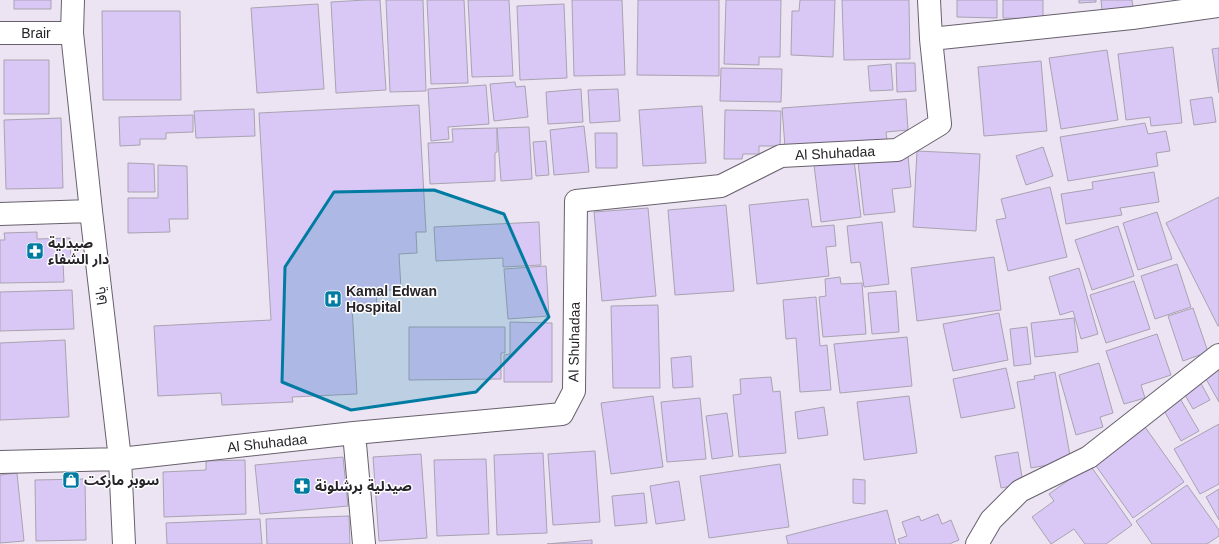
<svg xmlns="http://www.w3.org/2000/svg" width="1219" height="544" font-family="Arial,'Noto Sans Arabic',sans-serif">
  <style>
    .building { fill: #d9c7f6; stroke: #a8a3b1 }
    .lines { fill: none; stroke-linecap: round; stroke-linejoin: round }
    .street-casing { stroke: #67606c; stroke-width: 24 }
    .street { stroke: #fff; stroke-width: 22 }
    .marked { fill: #007ba2; fill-opacity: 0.2; stroke: #007ba2; stroke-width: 3; stroke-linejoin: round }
    .labels { text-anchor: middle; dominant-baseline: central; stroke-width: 3; stroke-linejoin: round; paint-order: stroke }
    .street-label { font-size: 14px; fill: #272429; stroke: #fff }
    .poi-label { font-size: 14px; font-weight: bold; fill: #272429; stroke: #fff; text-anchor: start }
  </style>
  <rect width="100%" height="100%" fill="#ede4f3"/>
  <path class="building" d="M 14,0 L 51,0 L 51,9 L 14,9 Z
    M 365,0 L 380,0 L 386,90 L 336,93 L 331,2 Z
    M 386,0 L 423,0 L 426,91 L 390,92 Z
    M 427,0 L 464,0 L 468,83 L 431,84 Z
    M 468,0 L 509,0 L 513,76 L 472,77 Z
    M 572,0 L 622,0 L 625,75 L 574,76 Z
    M 638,0 L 719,0 L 719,76 L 637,75 Z
    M 726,0 L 781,0 L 780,57 L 759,57 L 759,65 L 724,64 Z
    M 800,0 L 835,0 L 833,57 L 791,55 L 792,11 L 799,11 Z
    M 842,0 L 909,0 L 910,59 L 844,60 Z
    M 957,0 L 997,0 L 997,18 L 957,17 Z
    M 1003,0 L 1043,0 L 1043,19 L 1003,18 Z
    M 1079,0 L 1096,0 L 1096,2 L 1079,3 Z
    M 1101,0 L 1132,0 L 1133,7 L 1102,11 Z
    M 318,4 L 324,89 L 257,93 L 251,8 Z
    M 564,4 L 567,78 L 520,80 L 517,6 Z
    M 102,11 L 180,11 L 181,100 L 103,100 Z
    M 1173,47 L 1182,123 L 1151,126 L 1150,117 L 1126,120 L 1118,54 Z
    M 1219,48 L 1219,93 L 1212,49 Z
    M 1107,50 L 1118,120 L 1061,129 L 1049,58 Z
    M 4,60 L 49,60 L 49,114 L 4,114 Z
    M 1041,61 L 1047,131 L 984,136 L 978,67 Z
    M 896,63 L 915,63 L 916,91 L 897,92 Z
    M 891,64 L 893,90 L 870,91 L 868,66 Z
    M 721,68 L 782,69 L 781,102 L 720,101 Z
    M 515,82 L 516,87 L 525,86 L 528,117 L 494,121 L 490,84 Z
    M 486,85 L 489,124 L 448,127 L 449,139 L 431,141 L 428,89 Z
    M 581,89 L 583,122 L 548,124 L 546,92 Z
    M 618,89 L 620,121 L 590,123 L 588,90 Z
    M 1212,97 L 1216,122 L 1194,125 L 1190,100 Z
    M 906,99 L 908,130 L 886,132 L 887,140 L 785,147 L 782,108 Z
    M 419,105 L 426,232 L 416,232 L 417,253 L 399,254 L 401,289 L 376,291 L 377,306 L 352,307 L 357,394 L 292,397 L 293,402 L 222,405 L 221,393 L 158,396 L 154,326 L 271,320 L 259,113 Z
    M 702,106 L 706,163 L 643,166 L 639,110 Z
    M 254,109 L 255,136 L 196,138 L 194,111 Z
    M 725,110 L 781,111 L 780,146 L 759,146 L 759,154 L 743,154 L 742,159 L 724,159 Z
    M 193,115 L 193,132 L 166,133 L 166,139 L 140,139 L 140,145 L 120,146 L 119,117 Z
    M 61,118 L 63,188 L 6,189 L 4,120 Z
    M 1145,123 L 1148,134 L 1166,131 L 1170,151 L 1156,153 L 1158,166 L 1068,181 L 1060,137 Z
    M 584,126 L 589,172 L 554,175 L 550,130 Z
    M 529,127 L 532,179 L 501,181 L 497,128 Z
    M 497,128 L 497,152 L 495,153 L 495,181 L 430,184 L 428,143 L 453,142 L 452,129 Z
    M 595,133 L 617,133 L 617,168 L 596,168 Z
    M 546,141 L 549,175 L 536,176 L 533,142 Z
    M 1043,147 L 1053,176 L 1026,185 L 1016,156 Z
    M 917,151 L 980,154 L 976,231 L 913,227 Z
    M 908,156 L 911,187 L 892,189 L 895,212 L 864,215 L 858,162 Z
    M 854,160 L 861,217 L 821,222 L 814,165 Z
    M 128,163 L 154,164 L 155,192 L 128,192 Z
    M 158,165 L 187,166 L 188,219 L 169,219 L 170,232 L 128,233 L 128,198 L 158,198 Z
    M 1154,172 L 1159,202 L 1120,208 L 1122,215 L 1066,224 L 1061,194 L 1093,189 L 1092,182 Z
    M 1050,187 L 1067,257 L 1008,271 L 996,220 L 1006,218 L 1001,199 Z
    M 1219,197 L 1219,326 L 1218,326 L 1166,223 Z
    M 808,199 L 812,227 L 834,225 L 836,246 L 826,247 L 829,276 L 757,284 L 749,205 Z
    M 726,205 L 734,291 L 675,295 L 668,210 Z
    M 648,208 L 656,296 L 602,301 L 594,212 Z
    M 1157,212 L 1172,259 L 1138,270 L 1123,223 Z
    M 539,222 L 541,265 L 503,267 L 503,258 L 436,261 L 434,227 Z
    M 882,222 L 889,284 L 864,287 L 860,262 L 851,263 L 847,226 Z
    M 1118,226 L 1134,276 L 1092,290 L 1075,240 Z
    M 37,232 L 37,239 L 70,238 L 71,263 L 63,263 L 64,282 L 0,283 L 0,240 L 5,240 L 4,233 Z
    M 994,257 L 1001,310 L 917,321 L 911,268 Z
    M 1177,264 L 1191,307 L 1155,319 L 1141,276 Z
    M 546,266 L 549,316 L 508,319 L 504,269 Z
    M 1079,268 L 1098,334 L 1081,339 L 1073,311 L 1060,315 L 1049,277 Z
    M 840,277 L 841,284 L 862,283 L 866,334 L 823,337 L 819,297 L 826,296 L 825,279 Z
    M 1134,281 L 1150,329 L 1106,343 L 1090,295 Z
    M 72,290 L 74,329 L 0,331 L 0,292 Z
    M 896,291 L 899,332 L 872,334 L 868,293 Z
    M 816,297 L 820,346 L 827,345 L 831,390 L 800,392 L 796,338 L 786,339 L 783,300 Z
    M 658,305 L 660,388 L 613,388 L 611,306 Z
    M 1193,308 L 1208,352 L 1183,361 L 1168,316 Z
    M 999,313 L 1008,360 L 953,371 L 943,324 Z
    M 1074,318 L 1078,352 L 1035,357 L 1031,323 Z
    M 510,322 L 552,323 L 552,382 L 504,382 L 504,355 L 510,354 Z
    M 409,327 L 505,327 L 505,353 L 501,353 L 501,379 L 409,380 Z
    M 1027,327 L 1031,364 L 1014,366 L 1010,329 Z
    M 1157,334 L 1171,375 L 1141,385 L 1145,398 L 1124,404 L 1106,351 Z
    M 907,337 L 912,386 L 840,393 L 834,344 Z
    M 65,340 L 69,417 L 0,420 L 0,343 Z
    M 691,356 L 693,387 L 673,388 L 671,358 Z
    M 1099,363 L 1113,413 L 1100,417 L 1103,427 L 1076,435 L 1059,375 Z
    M 1219,363 L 1219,402 L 1202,372 Z
    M 1006,368 L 1015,408 L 961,418 L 953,379 Z
    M 1055,372 L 1071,461 L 1031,468 L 1017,382 L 1035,379 L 1034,376 Z
    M 771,377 L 773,392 L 780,391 L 786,453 L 739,457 L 733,395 L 741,394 L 740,379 Z
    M 1198,378 L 1210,400 L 1193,409 L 1181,388 Z
    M 1178,395 L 1199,431 L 1181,441 L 1161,405 Z
    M 653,396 L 663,467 L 611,474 L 601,403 Z
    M 909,396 L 917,453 L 864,460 L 857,402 Z
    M 700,398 L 706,459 L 667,462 L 661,402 Z
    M 824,407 L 828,435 L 798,439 L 795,412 Z
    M 727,413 L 733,456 L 712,459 L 706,416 Z
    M 1219,424 L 1219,484 L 1200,494 L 1174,449 Z
    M 1145,427 L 1184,482 L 1133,518 L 1094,463 Z
    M 595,451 L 600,522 L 553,525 L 548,454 Z
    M 1018,452 L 1023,484 L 1001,488 L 995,456 Z
    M 543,453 L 547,533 L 497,535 L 494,455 Z
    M 421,454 L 427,538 L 379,541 L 373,457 Z
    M 343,457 L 348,506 L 260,514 L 255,465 Z
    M 486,459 L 489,534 L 437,536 L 434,460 Z
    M 245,460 L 246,514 L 164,517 L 163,472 L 206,470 L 206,461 Z
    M 780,464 L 789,527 L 709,538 L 700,476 Z
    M 1090,465 L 1132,525 L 1106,544 L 1085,544 L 1074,529 L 1051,544 L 1032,517 L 1054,501 L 1049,494 Z
    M 17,473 L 24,541 L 0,543 L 0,475 Z
    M 85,479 L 86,540 L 36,541 L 35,480 Z
    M 853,479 L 865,480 L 865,504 L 853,503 Z
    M 679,481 L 685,520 L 656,524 L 650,486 Z
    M 1187,485 L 1219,530 L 1219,536 L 1207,544 L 1152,544 L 1136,521 Z
    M 1219,489 L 1219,520 L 1206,497 Z
    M 644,493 L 647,523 L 615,526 L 612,496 Z
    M 887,510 L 896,544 L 788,544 L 786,536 Z
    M 938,514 L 942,524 L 951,520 L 959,540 L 949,544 L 900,544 L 898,539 L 907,536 L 902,522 L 919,516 L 921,521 Z
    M 349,516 L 350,544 L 267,544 L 266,519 Z
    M 260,519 L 262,544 L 167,544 L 166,523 Z
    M 592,540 L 592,544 L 547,544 Z"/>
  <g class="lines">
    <defs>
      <path id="street" d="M 73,0 L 72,33 L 91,211 L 120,459 L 124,544
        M 0,33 L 72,33
        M 931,39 L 1132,18 L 1219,6
        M 0,214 L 91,211
        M 354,433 L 364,544
        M 0,462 L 120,459 L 354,433 L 562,414 L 574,391 L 576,201 L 721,186 L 781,156 L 897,150 L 940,124 L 931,39 L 929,0
        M 977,544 L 991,520 L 1020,491 L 1089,457 L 1219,355"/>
    </defs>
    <use href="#street" class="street-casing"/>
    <use href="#street" class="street"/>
  </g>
  <path class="marked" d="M 434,190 L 504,214 L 549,317 L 476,392 L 351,410 L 282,382 L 285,267 L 334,192 Z"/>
  <defs>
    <symbol id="pharmacy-square" viewBox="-11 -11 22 22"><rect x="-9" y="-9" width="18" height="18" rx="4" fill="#007ba2" stroke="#fff"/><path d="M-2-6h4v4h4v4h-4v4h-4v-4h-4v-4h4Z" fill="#fff"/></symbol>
    <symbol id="hospital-square" viewBox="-11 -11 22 22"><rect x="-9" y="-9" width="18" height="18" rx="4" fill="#007ba2" stroke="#fff"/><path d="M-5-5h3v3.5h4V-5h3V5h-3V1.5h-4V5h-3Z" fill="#fff"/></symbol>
    <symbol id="shop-square" viewBox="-11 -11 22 22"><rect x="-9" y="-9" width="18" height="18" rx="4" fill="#007ba2" stroke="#fff"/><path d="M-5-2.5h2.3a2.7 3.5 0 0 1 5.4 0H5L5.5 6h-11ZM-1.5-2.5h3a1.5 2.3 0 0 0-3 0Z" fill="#fff"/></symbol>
  </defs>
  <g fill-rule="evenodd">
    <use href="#pharmacy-square" x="25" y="241" width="20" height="20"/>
    <use href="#hospital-square" x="323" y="289" width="20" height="20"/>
    <use href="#shop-square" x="61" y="470" width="20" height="20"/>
    <use href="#pharmacy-square" x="292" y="476" width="20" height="20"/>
  </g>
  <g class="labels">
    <g class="street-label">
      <text x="36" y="33">Brair</text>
      <text transform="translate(835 153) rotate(-3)">Al Shuhadaa</text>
      <text transform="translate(101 296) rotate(-97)">يافا</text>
      <text transform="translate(574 342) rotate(-89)">Al Shuhadaa</text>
      <text transform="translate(267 443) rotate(-6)">Al Shuhadaa</text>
    </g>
    <g class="poi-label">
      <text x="48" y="243">صيدلية<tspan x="48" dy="16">دار الشفاء</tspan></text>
      <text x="346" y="291">Kamal Edwan<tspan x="346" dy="16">Hospital</tspan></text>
      <text x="84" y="480">سوبر ماركت</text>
      <text x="315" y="486">صيدلية برشلونة</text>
    </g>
  </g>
</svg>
